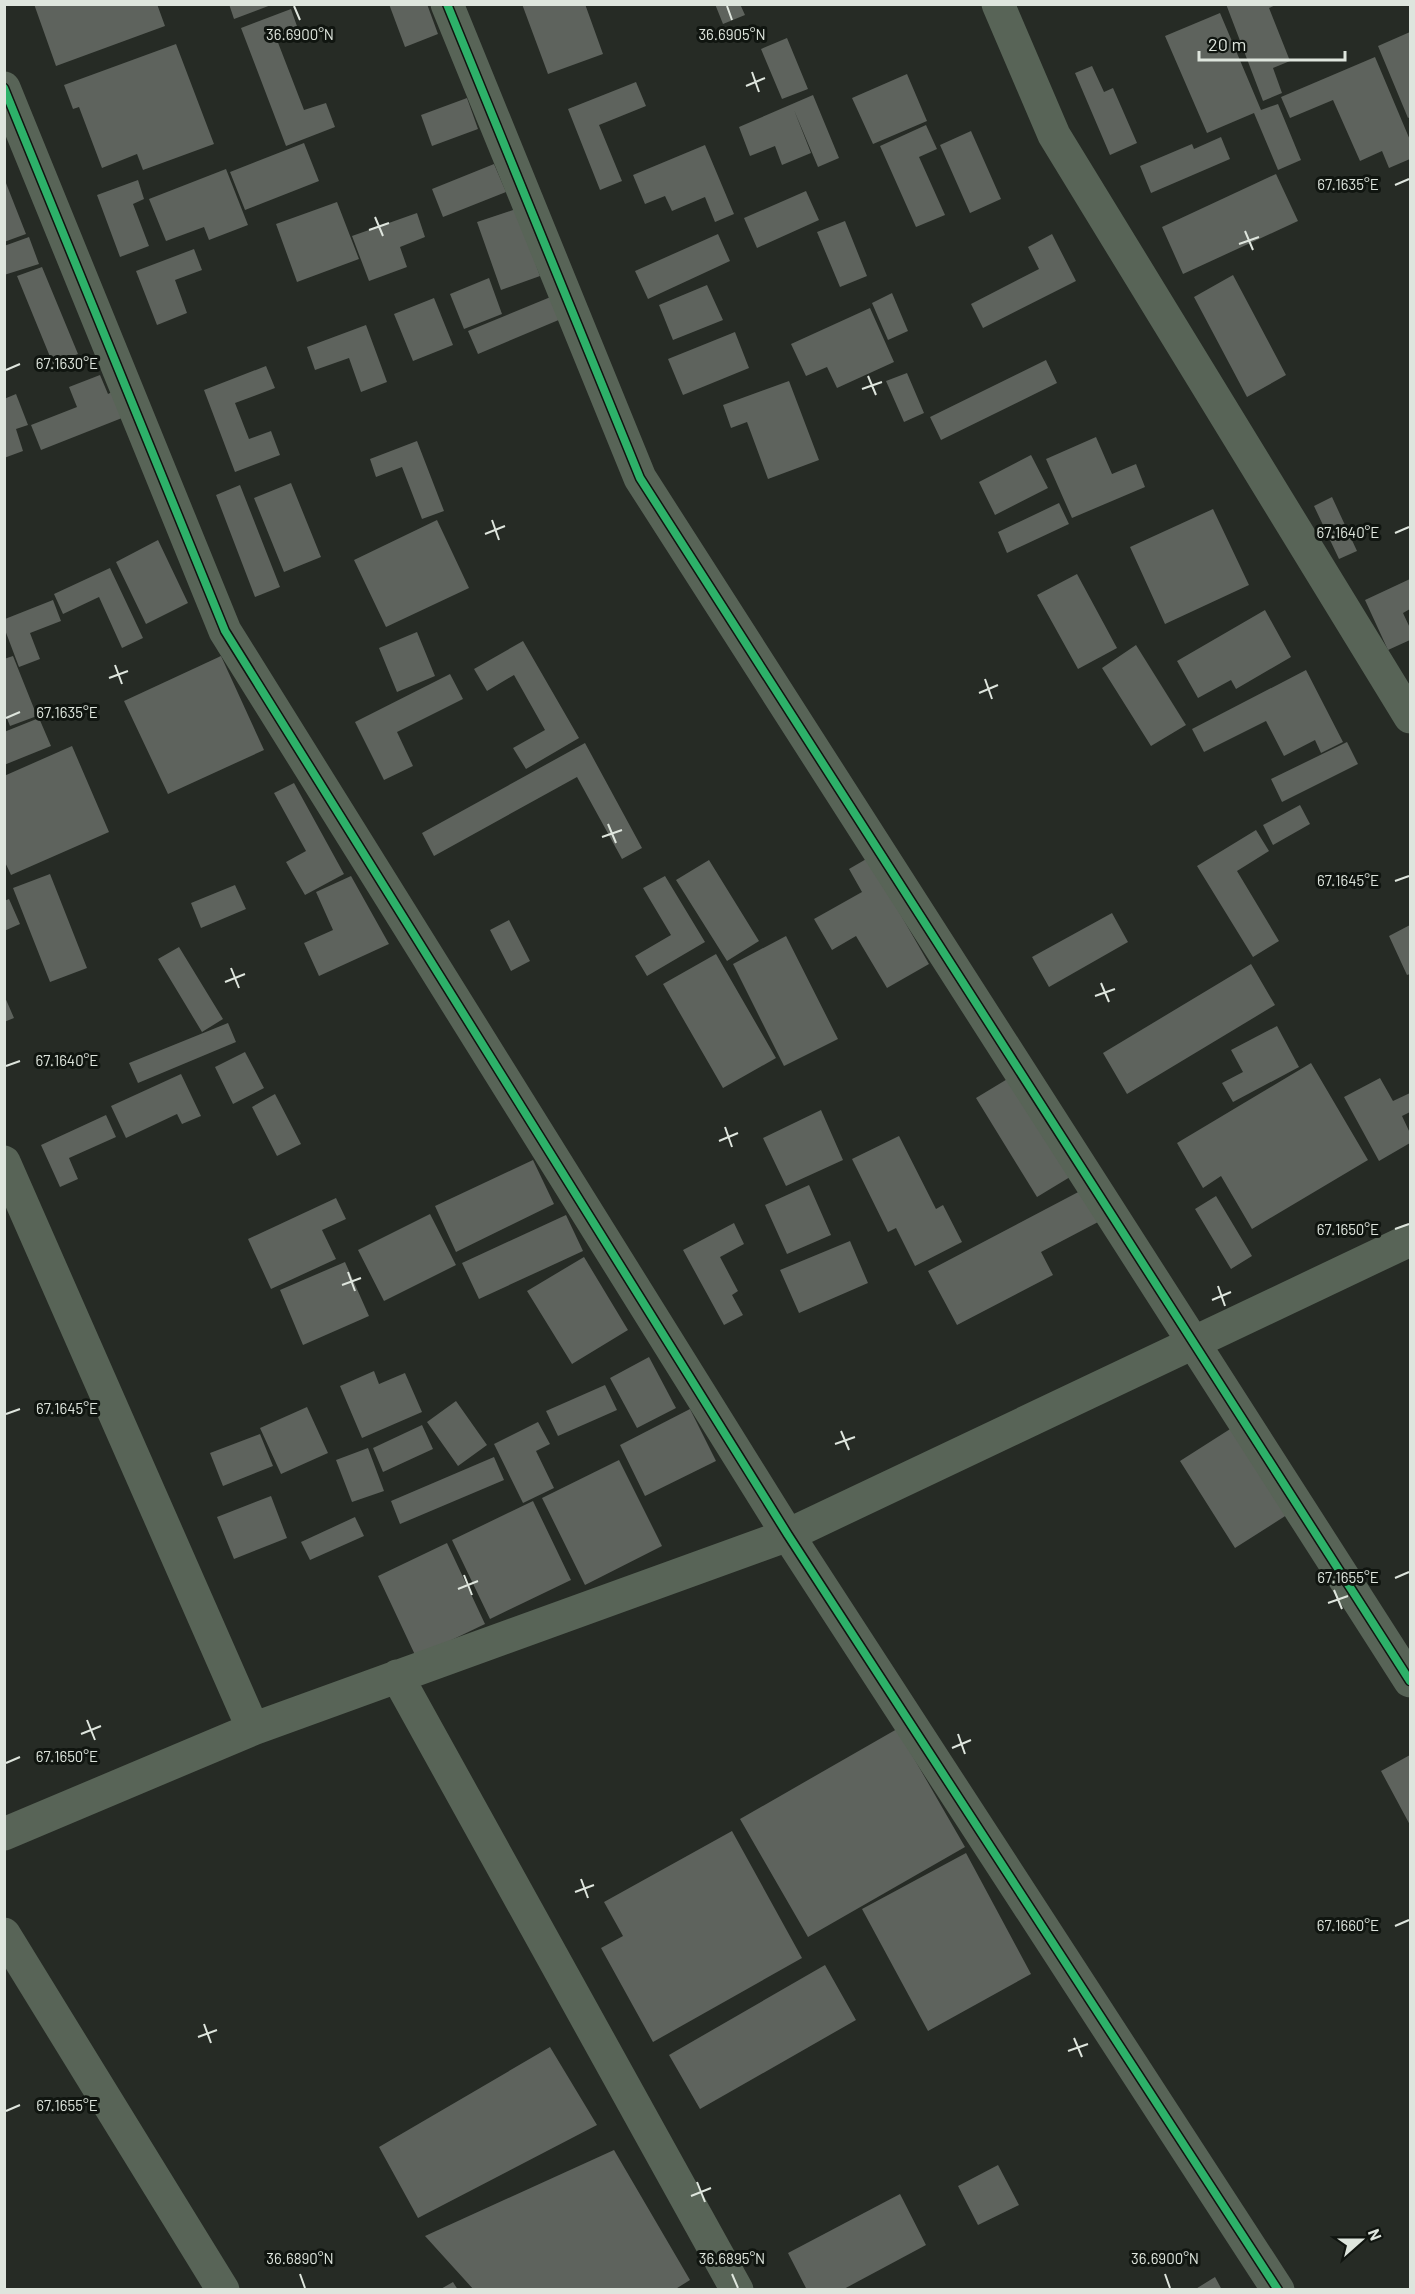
<svg xmlns="http://www.w3.org/2000/svg" width="1415" height="2294" font-family="Barlow,sans-serif">
  <style>
    .building { fill: #5e635d }
    .lines { fill: none; stroke-linecap: round; stroke-linejoin: round }
    .minor { stroke: #586457; stroke-width: 33 }
    .cycleway-casing { stroke: #101510; stroke-width: 11 }
    .cycleway { stroke: #2db169; stroke-width: 8 }
    .ticks { fill: none; stroke: #dee5dd; stroke-width: 2 }
    .ticks-label { font-size: 15px; text-anchor: middle; fill: #dee5dd; stroke: #101510; stroke-width: 6; stroke-linejoin: round; paint-order: stroke }
  </style>
  <rect width="100%" height="100%" fill="#262b25"/>
  <path class="building" d="M 34,4 L 157,4 L 165,26 L 56,66 Z
    M 229,4 L 271,4 L 271,5 L 234,19 Z
    M 389,4 L 427,4 L 438,34 L 405,47 Z
    M 522,4 L 585,4 L 603,54 L 548,74 Z
    M 715,4 L 740,4 L 745,15 L 723,24 Z
    M 1226,4 L 1278,4 L 1269,8 L 1290,61 L 1273,68 L 1282,93 L 1263,101 Z
    M 291,9 L 299,32 L 277,40 L 304,110 L 326,103 L 335,127 L 286,146 L 241,28 Z
    M 1220,13 L 1261,110 L 1278,104 L 1301,160 L 1278,170 L 1254,113 L 1207,133 L 1165,36 Z
    M 1410,32 L 1410,117 L 1408,118 L 1378,46 Z
    M 787,38 L 808,89 L 782,99 L 761,49 Z
    M 176,44 L 214,144 L 143,170 L 137,154 L 102,168 L 79,107 L 73,109 L 64,85 Z
    M 1375,57 L 1410,140 L 1410,159 L 1389,168 L 1382,151 L 1360,161 L 1333,100 L 1290,118 L 1281,97 Z
    M 1092,66 L 1104,92 L 1113,88 L 1137,143 L 1110,155 L 1075,73 Z
    M 907,74 L 927,121 L 873,144 L 852,98 Z
    M 636,82 L 646,106 L 599,125 L 622,181 L 600,190 L 568,109 Z
    M 813,95 L 839,158 L 818,167 L 794,110 L 811,153 L 782,165 L 775,146 L 750,156 L 739,127 Z
    M 467,98 L 478,129 L 432,146 L 421,115 Z
    M 926,125 L 937,149 L 919,157 L 945,215 L 916,227 L 880,146 Z
    M 971,131 L 1001,199 L 970,213 L 940,145 Z
    M 1221,137 L 1230,159 L 1151,193 L 1140,166 L 1192,144 L 1194,149 Z
    M 304,143 L 319,181 L 245,210 L 230,172 Z
    M 705,145 L 734,214 L 715,222 L 705,197 L 672,211 L 665,196 L 645,204 L 633,175 Z
    M 494,164 L 506,192 L 443,217 L 432,189 Z
    M 226,169 L 248,225 L 209,240 L 204,227 L 166,241 L 149,199 Z
    M 1276,174 L 1298,221 L 1183,274 L 1162,227 Z
    M 4,178 L 26,234 L 4,242 Z
    M 138,180 L 144,199 L 133,204 L 149,246 L 120,257 L 97,195 Z
    M 806,191 L 819,220 L 757,248 L 744,218 Z
    M 337,202 L 359,259 L 297,282 L 276,224 Z
    M 516,209 L 540,276 L 501,290 L 477,222 Z
    M 417,213 L 425,237 L 400,247 L 407,267 L 369,281 L 352,236 Z
    M 845,221 L 867,276 L 840,287 L 817,232 Z
    M 718,234 L 730,261 L 648,299 L 635,271 Z
    M 1052,234 L 1076,281 L 983,328 L 971,304 L 1039,269 L 1028,247 Z
    M 29,237 L 39,264 L 4,275 L 4,246 Z
    M 194,249 L 202,270 L 175,280 L 187,313 L 157,325 L 136,271 Z
    M 42,267 L 78,354 L 53,364 L 17,276 Z
    M 1233,275 L 1286,375 L 1247,397 L 1194,297 Z
    M 489,278 L 502,314 L 464,329 L 450,294 Z
    M 707,285 L 723,320 L 673,340 L 659,305 Z
    M 892,293 L 908,331 L 888,340 L 872,303 Z
    M 553,296 L 561,319 L 478,354 L 468,331 Z
    M 434,298 L 453,345 L 413,361 L 394,314 Z
    M 870,308 L 894,362 L 837,388 L 827,367 L 806,376 L 791,344 Z
    M 366,325 L 387,382 L 361,392 L 349,358 L 315,370 L 307,347 Z
    M 735,332 L 749,368 L 683,395 L 668,359 Z
    M 1046,360 L 1057,383 L 941,440 L 930,417 Z
    M 266,366 L 275,388 L 235,403 L 249,439 L 271,431 L 280,455 L 235,472 L 204,390 Z
    M 907,373 L 924,413 L 904,422 L 886,381 Z
    M 100,375 L 108,394 L 112,392 L 122,418 L 41,450 L 31,425 L 77,407 L 69,387 Z
    M 789,381 L 819,460 L 768,479 L 747,422 L 731,428 L 723,405 Z
    M 16,394 L 28,425 L 16,429 L 23,451 L 4,458 L 4,399 Z
    M 1096,437 L 1112,474 L 1136,464 L 1145,487 L 1072,518 L 1046,459 Z
    M 417,441 L 444,511 L 422,519 L 402,467 L 376,477 L 370,459 Z
    M 1031,455 L 1048,488 L 995,515 L 979,482 Z
    M 291,483 L 321,557 L 284,572 L 254,498 Z
    M 240,485 L 280,587 L 255,597 L 216,495 Z
    M 1332,497 L 1357,551 L 1339,559 L 1314,506 Z
    M 1059,503 L 1069,524 L 1007,553 L 998,532 Z
    M 1213,509 L 1249,585 L 1165,624 L 1130,547 Z
    M 437,520 L 469,588 L 386,627 L 354,560 Z
    M 158,540 L 188,603 L 146,624 L 116,562 Z
    M 110,568 L 143,638 L 122,648 L 99,597 L 63,614 L 54,594 Z
    M 1077,574 L 1117,648 L 1078,669 L 1037,595 Z
    M 1410,579 L 1410,609 L 1403,613 L 1410,628 L 1410,640 L 1388,650 L 1365,600 Z
    M 53,600 L 61,621 L 30,633 L 40,659 L 19,667 L 5,630 L 5,619 Z
    M 1265,610 L 1291,657 L 1236,689 L 1231,680 L 1198,698 L 1177,661 Z
    M 417,632 L 435,676 L 397,692 L 379,648 Z
    M 523,641 L 579,738 L 526,769 L 513,748 L 545,730 L 514,675 L 487,691 L 474,669 Z
    M 1136,645 L 1186,725 L 1151,746 L 1102,668 Z
    M 13,656 L 37,716 L 10,726 L 4,711 L 4,659 Z
    M 221,656 L 264,750 L 168,794 L 124,701 Z
    M 1306,670 L 1343,742 L 1321,753 L 1315,740 L 1284,756 L 1266,721 L 1204,752 L 1192,729 Z
    M 450,674 L 463,699 L 397,732 L 413,766 L 384,780 L 355,722 Z
    M 39,718 L 51,746 L 4,765 L 4,732 Z
    M 1347,742 L 1358,764 L 1282,802 L 1271,779 Z
    M 585,743 L 642,848 L 622,859 L 577,777 L 434,856 L 422,833 Z
    M 72,746 L 109,832 L 11,875 L 4,860 L 4,776 Z
    M 294,783 L 344,874 L 305,895 L 286,862 L 306,851 L 274,793 Z
    M 1300,805 L 1310,824 L 1273,845 L 1263,825 Z
    M 1256,830 L 1269,851 L 1237,871 L 1279,941 L 1253,957 L 1197,866 Z
    M 868,858 L 929,964 L 887,988 L 856,936 L 832,950 L 814,919 L 862,892 L 849,869 Z
    M 709,860 L 759,941 L 727,961 L 676,880 Z
    M 50,874 L 87,968 L 50,982 L 13,888 Z
    M 351,876 L 389,944 L 319,976 L 304,943 L 333,930 L 316,892 Z
    M 665,876 L 705,942 L 647,976 L 635,956 L 671,935 L 643,888 Z
    M 235,885 L 246,909 L 201,928 L 191,903 Z
    M 9,899 L 20,924 L 4,931 L 4,901 Z
    M 1112,913 L 1128,942 L 1049,987 L 1032,957 Z
    M 509,920 L 530,961 L 511,971 L 490,930 Z
    M 1410,925 L 1410,974 L 1407,975 L 1389,936 Z
    M 786,936 L 838,1039 L 784,1066 L 733,964 Z
    M 179,947 L 223,1019 L 202,1032 L 158,959 Z
    M 716,954 L 776,1058 L 723,1088 L 663,984 Z
    M 1251,964 L 1275,1005 L 1127,1094 L 1103,1053 Z
    M 4,995 L 14,1018 L 4,1022 Z
    M 228,1023 L 236,1042 L 138,1083 L 129,1063 Z
    M 1277,1026 L 1299,1067 L 1233,1102 L 1222,1083 L 1243,1072 L 1231,1050 Z
    M 245,1052 L 264,1088 L 233,1104 L 215,1067 Z
    M 1311,1063 L 1368,1160 L 1252,1229 L 1221,1176 L 1203,1188 L 1177,1143 Z
    M 181,1074 L 201,1116 L 182,1124 L 177,1114 L 126,1138 L 111,1106 Z
    M 1009,1078 L 1070,1177 L 1037,1197 L 976,1098 Z
    M 1380,1078 L 1393,1101 L 1410,1093 L 1410,1112 L 1402,1116 L 1410,1133 L 1410,1143 L 1379,1161 L 1344,1097 Z
    M 275,1094 L 301,1144 L 277,1156 L 252,1107 Z
    M 821,1110 L 843,1160 L 786,1186 L 763,1138 Z
    M 106,1115 L 116,1137 L 69,1158 L 78,1179 L 60,1187 L 41,1145 Z
    M 899,1136 L 936,1209 L 943,1205 L 962,1242 L 915,1266 L 896,1228 L 888,1232 L 852,1159 Z
    M 533,1160 L 554,1204 L 456,1252 L 435,1206 Z
    M 809,1185 L 831,1235 L 787,1254 L 765,1205 Z
    M 1084,1189 L 1100,1221 L 1041,1252 L 1053,1275 L 957,1325 L 928,1271 Z
    M 1216,1196 L 1252,1256 L 1231,1269 L 1195,1209 Z
    M 336,1198 L 346,1219 L 322,1230 L 336,1259 L 271,1289 L 248,1239 Z
    M 430,1214 L 456,1265 L 384,1301 L 358,1250 Z
    M 566,1215 L 583,1251 L 479,1299 L 462,1263 Z
    M 734,1223 L 744,1244 L 720,1257 L 738,1291 L 732,1295 L 743,1315 L 724,1325 L 683,1250 Z
    M 850,1241 L 868,1283 L 799,1313 L 780,1270 Z
    M 584,1257 L 628,1330 L 572,1364 L 527,1291 Z
    M 345,1262 L 369,1316 L 303,1345 L 280,1290 Z
    M 649,1357 L 676,1408 L 637,1428 L 610,1378 Z
    M 374,1371 L 379,1384 L 405,1373 L 422,1412 L 362,1438 L 340,1386 Z
    M 605,1385 L 617,1410 L 558,1436 L 546,1411 Z
    M 456,1401 L 487,1445 L 458,1466 L 427,1422 Z
    M 307,1407 L 328,1453 L 281,1474 L 260,1428 Z
    M 690,1409 L 716,1461 L 645,1496 L 620,1445 Z
    M 538,1422 L 550,1444 L 536,1451 L 554,1488 L 523,1503 L 494,1444 Z
    M 1238,1424 L 1293,1511 L 1235,1548 L 1180,1461 Z
    M 422,1425 L 433,1449 L 383,1472 L 373,1448 Z
    M 260,1434 L 273,1466 L 223,1486 L 210,1453 Z
    M 368,1448 L 384,1491 L 352,1502 L 336,1460 Z
    M 494,1457 L 504,1480 L 400,1524 L 391,1501 Z
    M 619,1460 L 662,1546 L 585,1585 L 542,1498 Z
    M 271,1496 L 287,1538 L 234,1559 L 217,1517 Z
    M 533,1501 L 571,1580 L 490,1619 L 452,1540 Z
    M 355,1517 L 364,1536 L 310,1560 L 301,1542 Z
    M 447,1543 L 485,1624 L 416,1657 L 378,1576 Z
    M 897,1729 L 965,1847 L 808,1937 L 740,1819 Z
    M 1410,1755 L 1410,1825 L 1381,1771 Z
    M 732,1831 L 802,1958 L 653,2042 L 601,1948 L 623,1936 L 604,1902 Z
    M 966,1853 L 1031,1974 L 928,2031 L 862,1909 Z
    M 825,1965 L 856,2020 L 700,2109 L 669,2055 Z
    M 550,2047 L 597,2125 L 418,2218 L 379,2147 Z
    M 614,2150 L 690,2280 L 674,2290 L 474,2290 L 425,2236 Z
    M 998,2165 L 1019,2205 L 978,2225 L 958,2186 Z
    M 900,2194 L 926,2245 L 842,2290 L 807,2290 L 788,2253 Z
    M 1215,2277 L 1222,2290 L 1194,2290 Z
    M 453,2282 L 458,2290 L 439,2290 Z"/>
  <g class="lines">
    <path class="minor" d="M 447,4 L 640,478 L 1410,1681
      M 998,4 L 1054,135 L 1410,717
      M 4,88 L 225,631 L 788,1535 L 1278,2290
      M 4,1162 L 253,1729
      M 397,1676 L 737,2290
      M 4,1834 L 253,1729 L 788,1535 L 1410,1240
      M 4,1934 L 223,2290"/>
    <defs>
      <path id="cycleway" d="M 447,4 L 640,478 L 1410,1681
        M 4,88 L 225,631 L 788,1535 L 1278,2290"/>
    </defs>
    <use href="#cycleway" class="cycleway-casing"/>
    <use href="#cycleway" class="cycleway"/>
  </g>
  <path class="ticks" d="M 294,6 L 300,20M 727,6 L 732,20M 752,72 L 759,92M 746,86 L 765,78M 1395,185 L 1409,179M 375,217 L 383,236M 369,230 L 389,223M 1245,231 L 1253,250M 1239,244 L 1259,237M 6,370 L 20,364M 868,376 L 876,395M 862,389 L 882,382M 492,520 L 499,540M 1395,533 L 1409,527M 485,534 L 505,526M 115,665 L 122,684M 109,678 L 128,671M 985,679 L 992,699M 979,693 L 998,685M 6,718 L 20,712M 608,824 L 616,843M 602,837 L 622,830M 1395,881 L 1409,876M 231,968 L 239,988M 225,982 L 245,974M 1101,983 L 1109,1002M 1095,996 L 1115,989M 6,1066 L 20,1061M 725,1127 L 732,1147M 719,1141 L 738,1133M 1395,1229 L 1409,1224M 348,1272 L 355,1291M 342,1285 L 361,1278M 1218,1286 L 1225,1306M 1212,1300 L 1231,1292M 6,1414 L 20,1409M 841,1431 L 849,1450M 835,1444 L 855,1437M 464,1575 L 472,1595M 1395,1578 L 1409,1572M 458,1589 L 478,1581M 1334,1590 L 1342,1609M 1328,1603 L 1348,1596M 87,1720 L 95,1740M 81,1734 L 101,1726M 958,1734 L 965,1754M 952,1748 L 971,1740M 6,1763 L 20,1757M 581,1879 L 588,1898M 575,1892 L 594,1885M 1395,1926 L 1409,1920M 204,2024 L 211,2043M 198,2037 L 217,2030M 1074,2038 L 1082,2057M 1068,2051 L 1088,2044M 6,2111 L 20,2105M 697,2182 L 705,2202M 691,2196 L 711,2188M 300,2274 L 305,2288M 732,2274 L 738,2288M 1165,2274 L 1170,2288"/>
  <g class="ticks-label">
    <text x="300" y="40">36.6900°N</text>
    <text x="732" y="40">36.6905°N</text>
    <text x="1348" y="190">67.1635°E</text>
    <text x="67" y="369">67.1630°E</text>
    <text x="1348" y="538">67.1640°E</text>
    <text x="67" y="718">67.1635°E</text>
    <text x="1348" y="886">67.1645°E</text>
    <text x="67" y="1066">67.1640°E</text>
    <text x="1348" y="1235">67.1650°E</text>
    <text x="67" y="1414">67.1645°E</text>
    <text x="1348" y="1583">67.1655°E</text>
    <text x="67" y="1762">67.1650°E</text>
    <text x="1348" y="1931">67.1660°E</text>
    <text x="67" y="2111">67.1655°E</text>
    <text x="300" y="2264">36.6890°N</text>
    <text x="732" y="2264">36.6895°N</text>
    <text x="1165" y="2264">36.6900°N</text>
  </g>
  <rect width="1415" height="2294" fill="none" stroke="#dee5dd" stroke-width="12"/>
  <g transform="translate(1361 2240) rotate(69)" stroke="#101510" stroke-width="4.5" paint-order="stroke">
  <path d="M0-4.5L10 22L0 15L-10 22Z" fill="#dee5dd"/>
  <text y="-9" font-size="16" font-weight="bold" text-anchor="middle" fill="#dee5dd">N</text>
  </g>
  <path d="M1199 51v9h146v-9" fill="none" stroke="#dee5dd" stroke-width="3"/>
  <text x="1208" y="51" font-size="18" fill="#dee5dd" stroke="#101510" stroke-width="4.5" paint-order="stroke">20 m</text>
</svg>
